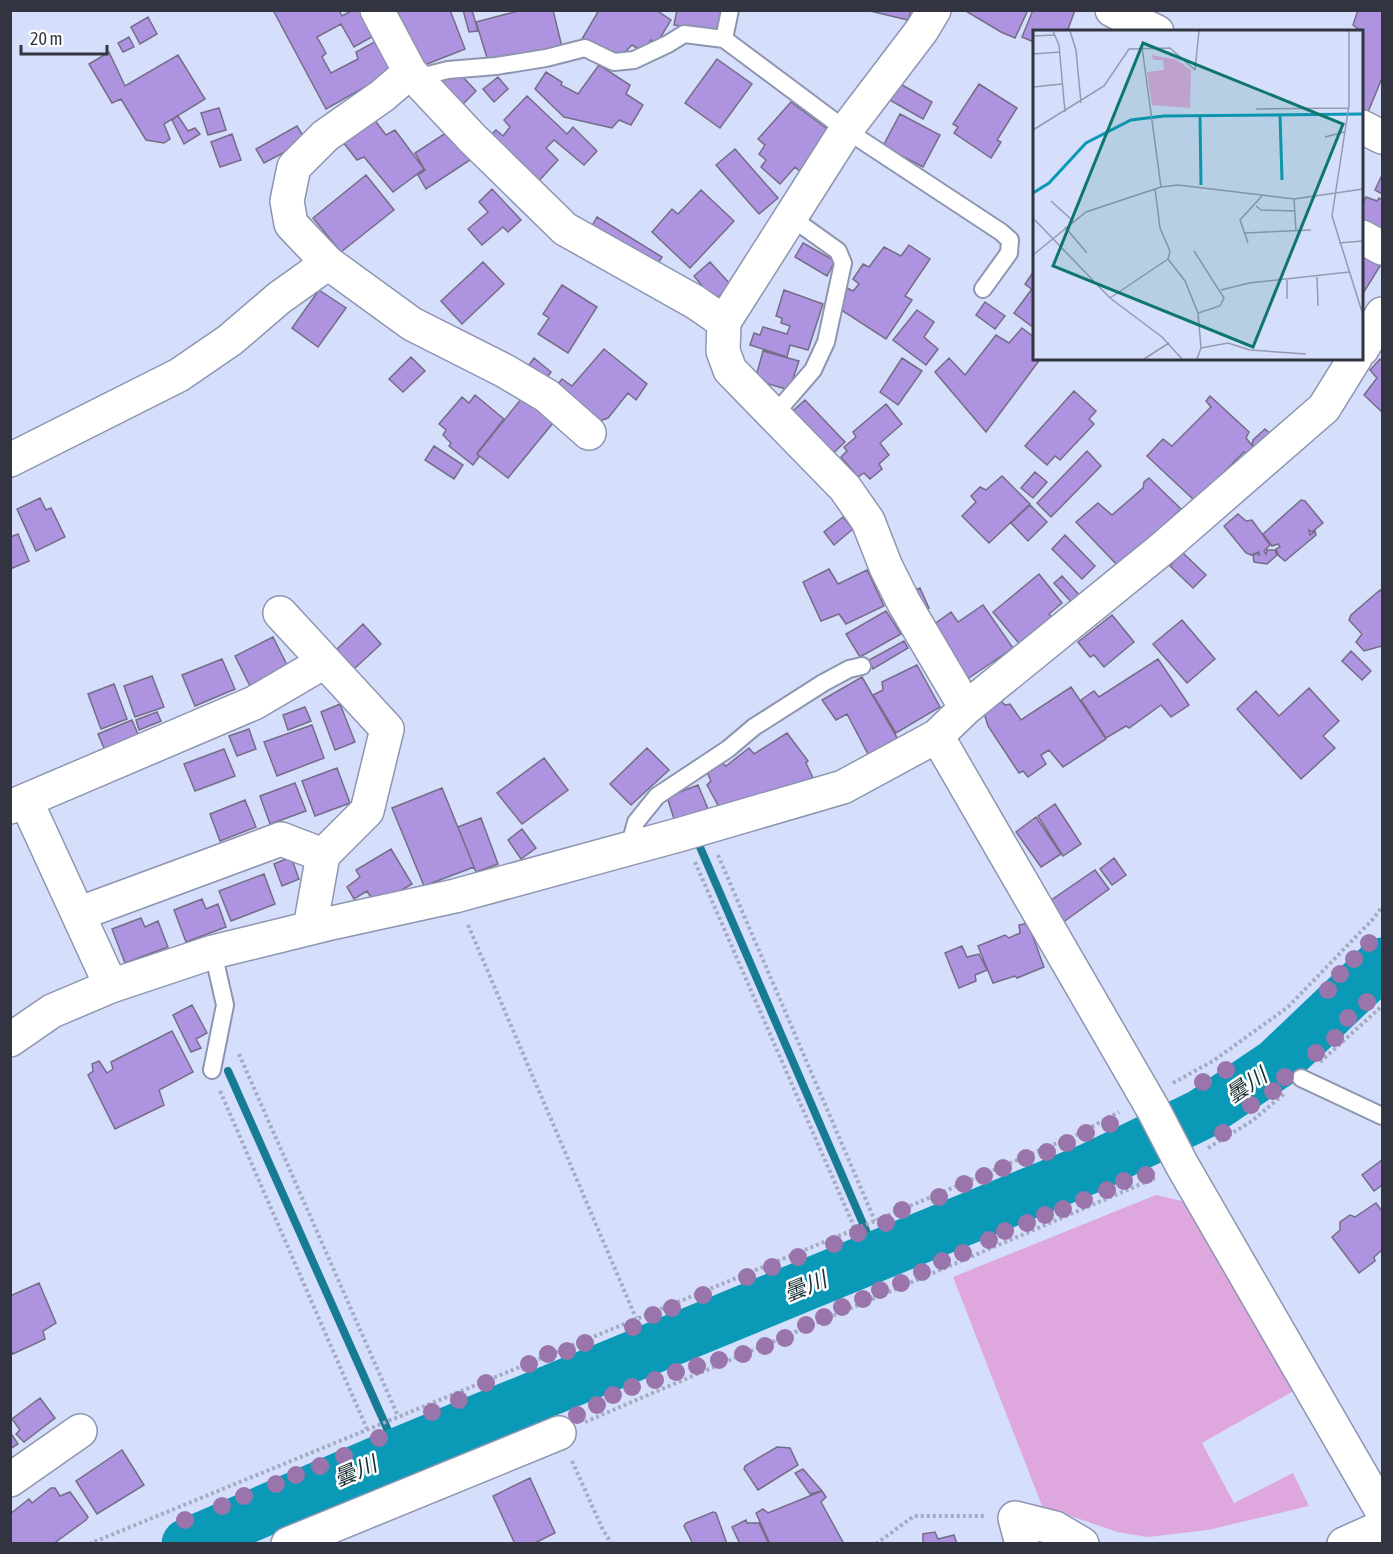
<svg xmlns="http://www.w3.org/2000/svg" width="1393" height="1554" font-family="'Asap Condensed','Noto Sans JP',sans-serif">
  <style>
    .green { fill: #dea8df }
    .lines { fill: none; stroke-linecap: round; stroke-linejoin: round }
    .stream { stroke: #177b94; stroke-width: 8 }
    .river { stroke: #0b99b8; stroke-width: 51 }
    .building { fill: #ae93e0; stroke: #756d87; stroke-width: 1.5 }
    .lane-casing { stroke: #8d95b0; stroke-width: 20 }
    .street-casing { stroke: #8d95b0; stroke-width: 36 }
    .path { stroke: #a4abc3; stroke-width: 4; stroke-dasharray: 3 3; stroke-linecap: butt }
    .lane { stroke: #fff; stroke-width: 16 }
    .street { stroke: #fff; stroke-width: 33 }
    .tree { fill: #9a75ac }
    .labels { text-anchor: middle; dominant-baseline: central; stroke-width: 5; stroke-linejoin: round; paint-order: stroke }
    .water-label { font-size: 22px; font-style: italic; fill: #1b3036; stroke: #fff }
    .inset-river { fill: none; stroke: #0b99b8; stroke-width: 3 }
    .inset-road { fill: none; stroke: #949ab1; stroke-width: 1.5 }
    .view { fill: #0f766e; fill-opacity: 0.15; stroke: #0f766e; stroke-width: 3 }
    .inset-edge { fill: none; stroke: #323541; stroke-width: 3 }
  </style>
  <rect width="100%" height="100%" fill="#d5defb"/>
  <path class="green" d="M 1156,1195 L 1191,1203 L 1297,1389 L 1202,1443 L 1234,1503 L 1293,1473 L 1309,1506 L 1208,1530 L 1148,1537 L 1117,1532 L 1042,1506 L 953,1277 Z"/>
  <g class="lines">
    <path class="stream" d="M 700,847 L 877,1256
      M 228,1071 L 398,1453"/>
    <path class="river" d="M 187,1544 L 398,1453 L 1093,1167 L 1202,1114 L 1276,1064 L 1382,963"/>
  </g>
  <path class="building" d="M 273,10 L 339,10 L 342,16 L 353,10 L 365,10 L 377,34 L 354,47 L 341,24 L 317,37 L 326,53 L 322,57 L 331,73 L 358,59 L 356,52 L 380,39 L 397,69 L 326,109 Z
    M 389,10 L 450,10 L 465,49 L 417,68 Z
    M 463,10 L 472,10 L 478,31 L 469,32 Z
    M 522,10 L 553,10 L 562,47 L 488,61 L 476,22 Z
    M 599,10 L 656,10 L 671,20 L 657,43 L 651,40 L 642,51 L 632,45 L 618,59 L 582,39 Z
    M 677,10 L 721,10 L 717,32 L 674,25 Z
    M 866,10 L 911,10 L 908,20 Z
    M 964,10 L 1028,10 L 1015,38 L 1001,32 Z
    M 1033,10 L 1075,10 L 1067,32 L 1034,32 L 1034,42 L 1022,37 Z
    M 1358,10 L 1382,11 L 1382,78 L 1368,112 L 1362,110 L 1362,32 L 1353,25 Z
    M 148,17 L 157,34 L 140,44 L 131,27 Z
    M 129,37 L 134,47 L 123,52 L 118,43 Z
    M 109,52 L 125,86 L 178,55 L 205,99 L 164,124 L 170,139 L 164,143 L 146,140 L 121,99 L 112,103 L 89,64 Z
    M 717,59 L 752,84 L 720,128 L 685,103 Z
    M 599,65 L 630,85 L 626,94 L 643,105 L 631,125 L 619,120 L 612,128 L 564,117 L 535,89 L 546,72 L 562,82 L 561,85 L 578,94 Z
    M 462,76 L 476,91 L 460,107 L 434,81 Z
    M 498,77 L 508,89 L 494,102 L 483,89 Z
    M 897,82 L 932,102 L 923,119 L 888,99 Z
    M 979,84 L 1017,108 L 997,140 L 1001,142 L 991,158 L 954,133 L 958,127 L 953,124 Z
    M 527,96 L 567,134 L 573,127 L 597,151 L 584,165 L 554,140 L 546,148 L 558,160 L 536,184 L 488,138 L 496,130 L 503,136 L 510,127 L 504,120 Z
    M 791,102 L 830,131 L 803,174 L 795,167 L 780,184 L 761,167 L 766,160 L 759,154 L 765,145 L 758,139 Z
    M 219,108 L 226,130 L 208,135 L 201,113 Z
    M 370,114 L 386,135 L 395,130 L 424,169 L 393,192 L 364,157 L 357,160 L 340,138 Z
    M 900,114 L 940,135 L 923,167 L 883,146 Z
    M 178,116 L 188,131 L 195,128 L 200,134 L 184,144 L 172,120 Z
    M 297,126 L 306,141 L 264,163 L 256,149 Z
    M 455,127 L 476,156 L 426,189 L 418,175 L 425,170 L 415,153 Z
    M 232,134 L 241,160 L 220,167 L 211,142 Z
    M 735,149 L 778,198 L 759,214 L 716,165 Z
    M 366,175 L 394,210 L 341,252 L 313,218 Z
    M 1382,175 L 1382,194 L 1375,190 Z
    M 492,189 L 521,220 L 508,232 L 503,227 L 482,245 L 468,229 L 488,212 L 479,202 Z
    M 701,190 L 734,221 L 690,268 L 652,232 L 672,209 L 678,214 Z
    M 1366,197 L 1377,201 L 1379,198 L 1382,200 L 1382,232 L 1362,222 L 1362,206 Z
    M 597,217 L 662,257 L 652,273 L 588,233 Z
    M 803,243 L 835,261 L 827,276 L 795,257 Z
    M 909,245 L 930,259 L 905,296 L 912,300 L 886,339 L 835,306 L 841,285 L 853,291 L 859,284 L 853,279 L 863,264 L 869,267 L 884,247 L 901,256 Z
    M 1362,254 L 1380,266 L 1362,295 Z
    M 483,262 L 504,284 L 462,324 L 441,301 Z
    M 710,262 L 731,285 L 711,304 L 701,293 L 704,288 L 694,276 Z
    M 1034,271 L 1034,291 L 1025,284 Z
    M 562,285 L 597,307 L 568,353 L 538,334 L 549,318 L 543,314 Z
    M 1032,289 L 1034,291 L 1034,328 L 1014,313 Z
    M 319,290 L 346,308 L 318,347 L 292,328 Z
    M 784,290 L 823,304 L 808,350 L 790,345 L 787,357 L 750,345 L 754,333 L 760,335 L 763,327 L 787,334 L 790,326 L 781,323 L 782,318 L 776,316 Z
    M 985,302 L 1005,316 L 995,329 L 976,315 Z
    M 917,310 L 934,322 L 924,337 L 938,349 L 926,365 L 893,340 Z
    M 1022,328 L 1034,337 L 1034,358 L 1041,358 L 986,432 L 935,372 L 949,358 L 965,375 L 996,335 L 1009,343 Z
    M 604,349 L 647,384 L 636,400 L 628,393 L 608,418 L 594,423 L 554,389 L 562,379 L 572,386 Z
    M 763,351 L 799,361 L 789,390 L 755,380 Z
    M 411,357 L 425,371 L 403,392 L 389,379 Z
    M 534,358 L 551,372 L 540,386 L 522,374 Z
    M 902,358 L 922,371 L 898,405 L 880,392 Z
    M 1380,359 L 1382,361 L 1382,412 L 1364,395 L 1377,378 L 1370,370 Z
    M 1074,391 L 1096,411 L 1089,419 L 1094,424 L 1060,460 L 1055,456 L 1047,465 L 1025,446 Z
    M 526,393 L 557,418 L 508,478 L 477,454 Z
    M 475,395 L 504,419 L 477,453 L 479,457 L 473,465 L 449,446 L 451,443 L 443,435 L 446,430 L 439,424 L 462,397 L 469,403 Z
    M 1210,396 L 1249,432 L 1246,438 L 1258,453 L 1253,458 L 1244,452 L 1195,501 L 1147,456 L 1163,439 L 1172,446 L 1211,407 L 1206,401 Z
    M 805,400 L 845,442 L 825,461 L 785,418 Z
    M 886,404 L 902,424 L 880,443 L 889,455 L 879,464 L 882,469 L 870,479 L 864,473 L 858,477 L 841,457 L 847,451 L 844,447 L 856,437 L 853,432 Z
    M 1265,429 L 1273,436 L 1260,451 L 1252,444 L 1253,440 Z
    M 434,446 L 463,465 L 454,479 L 425,460 Z
    M 1087,451 L 1101,466 L 1051,517 L 1037,503 Z
    M 1035,472 L 1047,482 L 1033,498 L 1021,488 Z
    M 1002,476 L 1030,504 L 989,543 L 962,516 L 976,502 L 971,496 L 980,487 L 986,490 Z
    M 1149,478 L 1181,509 L 1119,567 L 1076,522 L 1098,503 L 1112,515 L 1143,488 L 1144,482 Z
    M 40,498 L 46,510 L 51,508 L 65,537 L 36,551 L 17,509 Z
    M 1301,500 L 1305,501 L 1323,523 L 1312,532 L 1309,530 L 1310,535 L 1315,531 L 1316,535 L 1285,561 L 1279,556 L 1276,549 L 1280,547 L 1278,544 L 1272,546 L 1263,534 Z
    M 1030,505 L 1047,522 L 1028,541 L 1011,523 Z
    M 1238,514 L 1246,521 L 1252,520 L 1270,545 L 1264,551 L 1266,554 L 1267,550 L 1275,550 L 1277,555 L 1267,564 L 1254,562 L 1253,555 L 1258,553 L 1259,556 L 1259,552 L 1251,555 L 1246,553 L 1224,526 Z
    M 843,517 L 853,529 L 834,545 L 824,532 Z
    M 18,534 L 29,561 L 10,569 L 10,537 Z
    M 1065,535 L 1095,566 L 1082,579 L 1052,549 Z
    M 1182,552 L 1206,575 L 1193,588 L 1170,566 Z
    M 829,569 L 838,584 L 867,570 L 884,606 L 846,624 L 839,614 L 821,621 L 803,582 Z
    M 1039,574 L 1062,603 L 1049,614 L 1054,620 L 1022,647 L 993,612 Z
    M 1062,576 L 1082,598 L 1074,605 L 1054,583 Z
    M 920,588 L 929,608 L 915,613 L 908,593 Z
    M 1380,590 L 1382,592 L 1382,646 L 1364,651 L 1356,642 L 1362,634 L 1349,620 L 1351,615 Z
    M 983,605 L 1013,648 L 960,684 L 929,628 L 951,612 L 958,622 Z
    M 886,611 L 901,634 L 860,657 L 846,634 Z
    M 1112,615 L 1134,642 L 1104,667 L 1094,655 L 1090,657 L 1078,642 Z
    M 1182,620 L 1215,659 L 1187,683 L 1153,644 Z
    M 363,624 L 381,644 L 354,669 L 336,650 Z
    M 273,637 L 289,669 L 251,688 L 235,656 Z
    M 904,641 L 908,648 L 873,669 L 869,660 Z
    M 1351,651 L 1371,671 L 1362,680 L 1342,661 Z
    M 222,659 L 235,689 L 195,706 L 182,675 Z
    M 1158,659 L 1189,705 L 1171,717 L 1161,705 L 1129,728 L 1126,726 L 1106,738 L 1081,700 L 1094,691 L 1099,697 Z
    M 917,665 L 940,707 L 896,733 L 873,695 L 883,690 L 882,682 Z
    M 152,676 L 164,707 L 135,717 L 124,686 Z
    M 862,677 L 899,741 L 869,756 L 847,714 L 836,720 L 822,700 Z
    M 114,684 L 127,719 L 101,729 L 88,694 Z
    M 1071,687 L 1106,739 L 1063,767 L 1049,750 L 1041,755 L 1046,764 L 1028,777 L 1023,771 L 1019,773 L 988,726 L 984,713 L 1001,701 L 1005,705 L 1010,704 L 1021,720 Z
    M 1309,688 L 1339,721 L 1323,736 L 1335,748 L 1301,779 L 1237,709 L 1256,691 L 1279,716 Z
    M 340,704 L 355,742 L 335,750 L 321,712 Z
    M 305,707 L 311,721 L 288,730 L 283,715 Z
    M 157,712 L 161,721 L 139,730 L 136,720 Z
    M 132,720 L 140,739 L 106,753 L 98,734 Z
    M 312,725 L 324,758 L 277,776 L 264,742 Z
    M 249,729 L 256,749 L 237,756 L 229,736 Z
    M 787,733 L 808,761 L 806,763 L 813,778 L 719,807 L 707,785 L 711,781 L 707,772 L 721,762 L 726,766 L 749,748 L 754,754 Z
    M 647,748 L 669,770 L 631,805 L 610,784 Z
    M 224,749 L 235,776 L 195,791 L 184,764 Z
    M 544,758 L 568,790 L 522,824 L 497,793 Z
    M 337,768 L 350,803 L 315,816 L 302,781 Z
    M 295,783 L 306,811 L 270,824 L 260,796 Z
    M 698,785 L 711,816 L 676,825 L 667,797 Z
    M 442,788 L 474,867 L 424,886 L 392,808 Z
    M 245,800 L 256,827 L 220,841 L 210,814 Z
    M 1055,804 L 1081,844 L 1063,856 L 1038,816 Z
    M 1036,817 L 1061,854 L 1041,867 L 1016,832 Z
    M 481,818 L 498,864 L 476,872 L 458,827 Z
    M 522,829 L 536,848 L 521,859 L 508,840 Z
    M 391,849 L 412,884 L 376,905 L 367,891 L 354,899 L 347,887 L 360,877 L 356,870 Z
    M 291,857 L 299,879 L 282,886 L 274,864 Z
    M 1114,858 L 1126,875 L 1112,885 L 1100,869 Z
    M 1095,870 L 1109,889 L 1062,923 L 1047,903 Z
    M 264,874 L 275,904 L 231,921 L 219,891 Z
    M 202,899 L 206,909 L 218,904 L 226,927 L 186,942 L 174,910 Z
    M 141,918 L 145,927 L 158,921 L 168,947 L 125,963 L 112,929 Z
    M 1028,923 L 1044,967 L 1017,978 L 1015,976 L 993,983 L 978,946 L 1005,935 L 1009,938 L 1020,933 L 1019,925 Z
    M 962,946 L 967,957 L 979,954 L 987,970 L 975,975 L 976,981 L 959,988 L 945,953 Z
    M 192,1005 L 207,1033 L 196,1039 L 201,1048 L 191,1052 L 173,1015 Z
    M 172,1031 L 193,1072 L 159,1090 L 164,1105 L 115,1129 L 88,1075 L 93,1071 L 92,1064 L 99,1061 L 107,1073 L 113,1069 L 111,1062 Z
    M 1382,1160 L 1382,1185 L 1374,1191 L 1362,1175 Z
    M 1376,1203 L 1382,1211 L 1382,1250 L 1374,1257 L 1375,1261 L 1359,1273 L 1332,1237 L 1340,1230 L 1340,1222 L 1350,1215 L 1355,1217 Z
    M 39,1283 L 56,1323 L 43,1331 L 45,1339 L 13,1354 L 10,1348 L 10,1296 Z
    M 40,1398 L 55,1418 L 24,1442 L 16,1434 L 20,1430 L 12,1419 Z
    M 10,1432 L 18,1444 L 10,1449 Z
    M 777,1447 L 790,1448 L 798,1465 L 758,1490 L 744,1469 L 745,1466 Z
    M 122,1450 L 144,1485 L 97,1514 L 76,1481 Z
    M 803,1469 L 822,1491 L 810,1494 L 795,1473 Z
    M 530,1478 L 555,1533 L 533,1544 L 515,1544 L 493,1496 Z
    M 51,1488 L 55,1488 L 60,1496 L 70,1492 L 88,1517 L 86,1520 L 53,1544 L 10,1544 L 10,1514 L 29,1499 L 32,1503 Z
    M 822,1491 L 826,1497 L 821,1502 L 844,1544 L 770,1544 L 756,1513 L 763,1509 L 768,1513 Z
    M 713,1512 L 716,1513 L 727,1544 L 693,1544 L 684,1526 L 686,1523 Z
    M 746,1520 L 747,1523 L 759,1523 L 769,1544 L 740,1544 L 732,1527 Z
    M 935,1532 L 938,1539 L 954,1535 L 957,1544 L 923,1544 L 923,1534 Z"/>
  <g class="lines">
    <defs>
      <path id="lane" d="M 724,39 L 730,10
        M 416,78 L 448,70 L 496,66 L 546,58 L 585,48 L 614,62 L 634,60 L 668,44 L 684,34 L 724,39 L 846,130 L 1001,232 L 1010,240 L 1009,253 L 983,289
        M 774,415 L 813,370 L 826,342 L 843,263 L 838,251 L 789,216
        M 629,848 L 636,822 L 657,796 L 728,749 L 754,727 L 823,683 L 849,669 L 862,666
        M 212,1070 L 225,1005 L 213,952
        M 1301,1078 L 1382,1116"/>
      <path id="street" d="M 377,10 L 410,72 L 472,138 L 565,229 L 695,302 L 724,322 L 723,351 L 730,370 L 845,488 L 868,521 L 886,567 L 904,603 L 966,708
        M 1112,10 L 1157,32
        M 410,72 L 382,96 L 325,136 L 294,167 L 287,201 L 291,224 L 328,263 L 412,324 L 505,371 L 547,396 L 589,433
        M 1362,127 L 1382,137
        M 1362,237 L 1382,248
        M 724,322 L 846,130 L 922,30 L 934,10
        M 1362,349 L 1382,314
        M 10,460 L 179,375 L 230,340 L 279,298 L 328,263
        M 280,613 L 387,729 L 367,811 L 323,855 L 310,928
        M 937,736 L 1153,1109 L 1182,1165 L 1382,1511
        M 26,801 L 111,986
        M 10,807 L 254,703 L 324,662
        M 78,914 L 281,839 L 323,855
        M 10,1040 L 52,1011 L 111,986 L 213,952 L 327,924 L 455,896 L 682,834 L 843,787 L 937,736 L 966,708 L 1163,548 L 1324,408 L 1355,358
        M 10,1480 L 80,1431
        M 288,1544 L 559,1433
        M 1022,1544 L 1015,1518 L 1055,1528 L 1082,1544
        M 1344,1544 L 1382,1527"/>
    </defs>
    <use href="#lane" class="lane-casing"/>
    <use href="#street" class="street-casing"/>
    <path class="path" d="M 718,855 L 875,1221
      M 695,862 L 855,1229
      M 468,925 L 636,1318
      M 239,1054 L 398,1416
      M 1320,1062 L 1382,1006
      M 1173,1083 L 1213,1061 L 1288,1007 L 1373,919 L 1382,907
      M 220,1091 L 367,1429
      M 1208,1148 L 1252,1121 L 1285,1093
      M 585,1422 L 1155,1178
      M 572,1461 L 603,1530 L 612,1544
      M 89,1544 L 875,1221 L 1078,1134 L 1119,1112
      M 876,1544 L 914,1516 L 986,1516"/>
    <use href="#lane" class="lane"/>
    <use href="#street" class="street"/>
  </g>
  <g class="tree">
    <circle cx="1369" cy="943" r="9"/>
    <circle cx="1354" cy="959" r="9"/>
    <circle cx="1340" cy="974" r="9"/>
    <circle cx="1328" cy="990" r="9"/>
    <circle cx="1367" cy="1002" r="9"/>
    <circle cx="1348" cy="1018" r="9"/>
    <circle cx="1335" cy="1038" r="9"/>
    <circle cx="1316" cy="1053" r="9"/>
    <circle cx="1226" cy="1070" r="9"/>
    <circle cx="1285" cy="1077" r="9"/>
    <circle cx="1203" cy="1082" r="9"/>
    <circle cx="1273" cy="1091" r="9"/>
    <circle cx="1251" cy="1105" r="9"/>
    <circle cx="1110" cy="1124" r="9"/>
    <circle cx="1086" cy="1133" r="9"/>
    <circle cx="1223" cy="1133" r="9"/>
    <circle cx="1067" cy="1143" r="9"/>
    <circle cx="1047" cy="1152" r="9"/>
    <circle cx="1026" cy="1158" r="9"/>
    <circle cx="1003" cy="1168" r="9"/>
    <circle cx="1146" cy="1175" r="9"/>
    <circle cx="984" cy="1176" r="9"/>
    <circle cx="1124" cy="1181" r="9"/>
    <circle cx="964" cy="1184" r="9"/>
    <circle cx="1107" cy="1190" r="9"/>
    <circle cx="939" cy="1197" r="9"/>
    <circle cx="1084" cy="1200" r="9"/>
    <circle cx="1063" cy="1209" r="9"/>
    <circle cx="902" cy="1210" r="9"/>
    <circle cx="1045" cy="1215" r="9"/>
    <circle cx="886" cy="1223" r="9"/>
    <circle cx="1027" cy="1223" r="9"/>
    <circle cx="1005" cy="1231" r="9"/>
    <circle cx="858" cy="1233" r="9"/>
    <circle cx="989" cy="1240" r="9"/>
    <circle cx="834" cy="1244" r="9"/>
    <circle cx="963" cy="1253" r="9"/>
    <circle cx="798" cy="1257" r="9"/>
    <circle cx="942" cy="1261" r="9"/>
    <circle cx="772" cy="1267" r="9"/>
    <circle cx="922" cy="1272" r="9"/>
    <circle cx="747" cy="1277" r="9"/>
    <circle cx="901" cy="1283" r="9"/>
    <circle cx="880" cy="1290" r="9"/>
    <circle cx="703" cy="1295" r="9"/>
    <circle cx="863" cy="1299" r="9"/>
    <circle cx="842" cy="1307" r="9"/>
    <circle cx="672" cy="1308" r="9"/>
    <circle cx="653" cy="1315" r="9"/>
    <circle cx="824" cy="1317" r="9"/>
    <circle cx="806" cy="1325" r="9"/>
    <circle cx="633" cy="1327" r="9"/>
    <circle cx="785" cy="1338" r="9"/>
    <circle cx="585" cy="1343" r="9"/>
    <circle cx="765" cy="1346" r="9"/>
    <circle cx="567" cy="1351" r="9"/>
    <circle cx="548" cy="1354" r="9"/>
    <circle cx="743" cy="1354" r="9"/>
    <circle cx="719" cy="1360" r="9"/>
    <circle cx="529" cy="1364" r="9"/>
    <circle cx="697" cy="1366" r="9"/>
    <circle cx="676" cy="1372" r="9"/>
    <circle cx="655" cy="1380" r="9"/>
    <circle cx="486" cy="1383" r="9"/>
    <circle cx="632" cy="1387" r="9"/>
    <circle cx="613" cy="1395" r="9"/>
    <circle cx="459" cy="1400" r="9"/>
    <circle cx="597" cy="1405" r="9"/>
    <circle cx="432" cy="1412" r="9"/>
    <circle cx="577" cy="1415" r="9"/>
    <circle cx="379" cy="1438" r="9"/>
    <circle cx="344" cy="1456" r="9"/>
    <circle cx="320" cy="1466" r="9"/>
    <circle cx="296" cy="1475" r="9"/>
    <circle cx="276" cy="1484" r="9"/>
    <circle cx="244" cy="1496" r="9"/>
    <circle cx="222" cy="1506" r="9"/>
    <circle cx="185" cy="1520" r="9"/>
  </g>
  <g class="labels">
    <g class="water-label">
      <text transform="translate(1246 1085) rotate(-34)">曇川</text>
      <text transform="translate(805 1286) rotate(-22)">曇川</text>
      <text transform="translate(355 1471) rotate(-23)">曇川</text>
    </g>
  </g>
  <g transform="translate(1033 30)">
    <rect width="330" height="330" fill="#d5defb"/>
    <path d="M 119,25 L 144,30 L 158,40 L 157,78 L 119,75 L 114,42 L 131,40 L 130,30 L 120,30 Z" fill="#dea8df"/>
    <path class="inset-river" d="M 247,85 L 249,150M 167,86 L 168,155M 0,163 L 16,153 L 53,113 L 98,90 L 131,86 L 330,84"/>
    <path class="inset-road" d="M 20,1 L 26,15 L 32,82M 37,1 L 43,20 L 48,73M 316,1 L 316,75 L 299,186 L 330,285M 0,6 L 22,5M 109,17 L 128,157M 0,24 L 27,22M 162,40 L 166,1M 0,57 L 29,54M 223,79 L 315,78M 0,100 L 71,56 L 96,19 L 137,18 L 162,40M 292,107 L 311,102M 122,159 L 127,198 L 137,221 L 135,229 L 152,251 L 165,283 L 168,318 L 164,329M 261,169 L 263,201M 18,171 L 40,191M 223,176 L 228,180 L 262,181M 0,188 L 77,268 L 129,307 L 149,329M 32,197 L 54,223M 212,203 L 278,200M 215,213 L 207,190 L 229,166M 306,213 L 330,211M 161,221 L 191,268 L 187,276 L 165,283M 0,225 L 53,182 L 128,157 L 145,155 L 261,169 L 330,159M 284,247 L 285,276M 254,250 L 254,269M 188,260 L 216,253 L 316,242M 77,268 L 135,229M 168,318 L 195,313 L 217,320 L 273,324M 111,329 L 136,313"/>
    <path class="view" d="M 110,13 L 310,94 L 220,317 L 20,236 Z"/>
    <rect width="330" height="330" class="inset-edge"/>
  </g>
  <rect width="1393" height="1554" fill="none" stroke="#323541" stroke-width="24"/>
  <path d="M21 45v9h86v-9" fill="none" stroke="#323541" stroke-width="3"/>
  <text x="30" y="45" font-size="18" fill="#323541" stroke="#ffffff" stroke-width="4.5" paint-order="stroke">20 m</text>
</svg>
